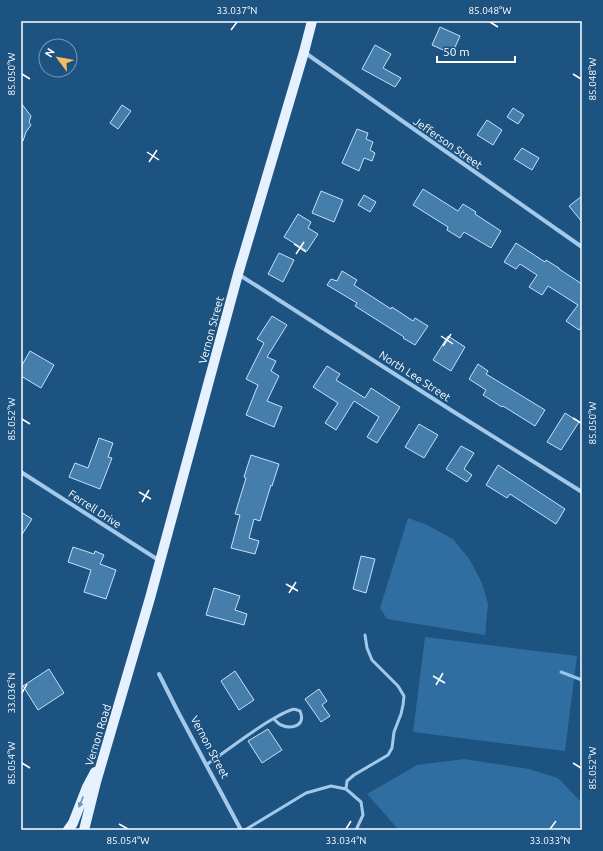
<svg xmlns="http://www.w3.org/2000/svg" width="603" height="851" font-family="Ubuntu,sans-serif">
  <style>
    .green { fill: #306da0 }
    .lines { fill: none; stroke-linecap: round; stroke-linejoin: round }
    .stream { stroke: #95c6eb; stroke-width: 3 }
    .building { fill: #457dab; stroke: #c6e1f7 }
    .lane { stroke: #a2c9e9; stroke-width: 3 }
    .street { stroke: #a2c9e9; stroke-width: 4 }
    .primary { stroke: #e5f1fe; stroke-width: 10 }
    .oneway { fill: #6d92b3 }
    .ticks { fill: none; stroke: #fff; stroke-width: 1.5 }
    .labels { text-anchor: middle; dominant-baseline: central; stroke-width: 3.5; stroke-linejoin: round; paint-order: stroke }
    .street-label { font-size: 11px; fill: #fff; stroke: #1d5381 }
    .neatline { fill: none; stroke: #fff; stroke-width: 1.5 }
    .ticks-label { font-size: 10px; text-anchor: middle; fill: #fff }
  </style>
  <rect width="100%" height="100%" fill="#1d5381"/>
  <path class="green" d="M 408,518 L 427,525 L 453,539 L 470,560 L 482,583 L 488,604 L 485,635 L 387,619 L 380,608 Z
    M 425,637 L 577,656 L 565,751 L 413,732 Z
    M 464,759 L 529,769 L 558,778 L 582,803 L 582,825 L 576,830 L 399,830 L 367,794 L 417,765 Z"/>
  <g class="lines">
    <path class="stream" d="M 561,672 L 582,680"/>
  </g>
  <path class="building" d="M 440,27 L 460,36 L 452,54 L 432,45 Z
    M 375,45 L 391,54 L 383,68 L 401,78 L 395,87 L 362,69 Z
    M 21,103 L 31,116 L 29,122 L 31,125 L 26,132 L 23,141 L 21,141 Z
    M 122,105 L 131,111 L 118,129 L 110,123 Z
    M 513,108 L 524,115 L 518,124 L 507,117 Z
    M 487,120 L 502,130 L 493,145 L 477,135 Z
    M 357,129 L 368,133 L 366,139 L 373,142 L 370,150 L 375,153 L 372,161 L 364,158 L 359,171 L 342,163 Z
    M 522,148 L 539,158 L 532,170 L 514,159 Z
    M 423,189 L 458,211 L 463,204 L 476,212 L 475,214 L 501,231 L 491,248 L 464,232 L 460,238 L 447,230 L 448,227 L 413,205 Z
    M 321,191 L 343,200 L 334,222 L 312,213 Z
    M 364,195 L 376,202 L 370,212 L 358,205 Z
    M 582,196 L 582,222 L 569,206 Z
    M 298,214 L 311,222 L 308,228 L 318,234 L 307,251 L 284,237 Z
    M 516,243 L 545,262 L 546,260 L 559,268 L 559,269 L 582,284 L 582,326 L 579,330 L 566,321 L 578,305 L 548,286 L 542,295 L 529,287 L 537,275 L 520,264 L 516,269 L 504,262 Z
    M 279,253 L 294,260 L 283,282 L 268,274 Z
    M 342,271 L 357,280 L 354,285 L 391,309 L 392,307 L 413,321 L 415,318 L 428,326 L 415,345 L 403,338 L 404,337 L 355,306 L 357,303 L 327,285 L 331,279 L 337,281 Z
    M 272,316 L 287,325 L 267,357 L 276,361 L 271,371 L 279,376 L 267,401 L 282,407 L 274,427 L 246,415 L 258,385 L 246,379 L 264,343 L 257,339 Z
    M 448,336 L 465,347 L 451,371 L 433,360 Z
    M 30,351 L 54,365 L 41,388 L 21,376 L 21,367 Z
    M 478,364 L 488,371 L 486,374 L 545,410 L 535,426 L 503,406 L 502,407 L 483,395 L 486,390 L 469,379 Z
    M 327,366 L 340,374 L 336,380 L 365,398 L 371,388 L 400,407 L 377,443 L 367,437 L 379,417 L 354,401 L 336,430 L 325,423 L 338,403 L 313,387 Z
    M 565,413 L 579,422 L 561,450 L 547,442 Z
    M 419,424 L 438,435 L 424,458 L 405,447 Z
    M 99,438 L 113,443 L 108,457 L 112,458 L 100,489 L 69,477 L 75,463 L 88,468 Z
    M 461,446 L 474,453 L 464,469 L 472,475 L 467,482 L 446,469 Z
    M 251,455 L 279,464 L 272,486 L 271,485 L 260,521 L 254,519 L 249,538 L 259,541 L 255,554 L 231,548 L 240,515 L 235,514 L 246,478 L 244,477 Z
    M 498,465 L 565,509 L 556,524 L 510,494 L 507,498 L 486,485 Z
    M 21,512 L 32,519 L 21,536 Z
    M 73,547 L 94,554 L 95,551 L 104,555 L 100,564 L 116,570 L 106,599 L 84,592 L 91,570 L 68,562 Z
    M 361,556 L 375,559 L 366,593 L 353,589 Z
    M 214,588 L 240,596 L 235,610 L 247,614 L 244,625 L 206,615 Z
    M 49,669 L 64,693 L 38,710 L 23,686 Z
    M 235,671 L 254,700 L 239,710 L 221,681 Z
    M 319,689 L 327,701 L 322,705 L 330,716 L 321,722 L 305,699 Z
    M 268,729 L 282,750 L 262,763 L 248,741 Z"/>
  <g class="lines">
    <path class="lane" d="M 206,765 C 228,750 249,733 271,720 C 277,717 284,712 291,710 C 294,708 297,710 300,711 C 306,725 293,730 281,725 C 278,724 276,721 274,719
      M 346,789 L 347,781 L 354,775 L 388,755 L 392,748 L 394,732 L 401,714 L 403,705 L 404,696 L 398,686 L 372,660 L 367,648 L 365,635
      M 245,830 L 306,793 L 331,786 L 346,789 L 361,802 L 363,815 L 356,830"/>
    <path class="street" d="M 304,52 L 582,247
      M 238,274 L 454,412 L 582,492
      M 21,472 L 160,561
      M 159,674 L 177,710 L 241,830"/>
    <path class="primary" d="M 68,830 L 73,823 L 87,787 L 95,772
      M 84,830 L 96,782 L 150,598 L 238,274 L 304,52 L 312,21"/>
  </g>
  <defs><path id="oneway-solid" d="M-6-.8H1V-3.2L6.5 0L1 3.2V.8H-6Z"/></defs>
  <use class="oneway" href="#oneway-solid" transform="translate(81 802) rotate(111)"/>
  <path class="ticks" d="M 490,22 L 498,27M 231,30 L 237,22M 22,74 L 30,79M 573,74 L 581,79M 147,152 L 159,160M 149,162 L 157,150M 294,244 L 306,252M 296,254 L 304,242M 441,336 L 453,344M 443,346 L 451,334M 573,418 L 581,423M 22,419 L 30,424M 139,492 L 151,499M 142,502 L 149,490M 286,584 L 298,591M 289,593 L 296,582M 433,676 L 445,683M 436,685 L 443,673M 22,693 L 27,684M 22,763 L 30,768M 573,763 L 581,768M 119,824 L 128,829M 346,829 L 351,821M 550,829 L 556,821"/>
  <g class="labels">
    <g class="street-label">
      <text transform="translate(448 143) rotate(35)">Jefferson Street</text>
      <text transform="translate(211 330) rotate(-75)">Vernon Street</text>
      <text transform="translate(415 376) rotate(33)">North Lee Street</text>
      <text transform="translate(95 509) rotate(33)">Ferrell Drive</text>
      <text transform="translate(98 735) rotate(-73)">Vernon Road</text>
      <text transform="translate(210 747) rotate(62)">Vernon Street</text>
    </g>
  </g>
  <rect width="603" height="851" fill="none" stroke="#1d5381" stroke-width="44"/>
  <g transform="translate(58 58) rotate(302)"><circle r="19" fill="#1d5381" stroke="#7798b3"/>
  <path d="M0-3L7 15L0 10L-7 15Z" fill="#f9bd60"/>
  <text y="-6" font-size="11" font-weight="bold" text-anchor="middle" fill="#ffffff">N</text>
  </g>
  <path d="M437 56v6h78v-6" fill="none" stroke="#ffffff" stroke-width="2"/>
  <text x="443" y="56" font-size="12" fill="#ffffff" stroke="#1d5381" stroke-width="3" paint-order="stroke">50 m</text>
  <rect x="22" y="22" width="559" height="807" class="neatline"/>
  <g class="ticks-label">
    <text x="237" y="14">33.037°N</text>
    <text x="490" y="14">85.048°W</text>
    <text transform="translate(11 74) rotate(-90)" y="4">85.050°W</text>
    <text transform="translate(592 79) rotate(-90)" y="4">85.048°W</text>
    <text transform="translate(11 419) rotate(-90)" y="4">85.052°W</text>
    <text transform="translate(592 423) rotate(-90)" y="4">85.050°W</text>
    <text transform="translate(11 693) rotate(-90)" y="4">33.036°N</text>
    <text transform="translate(11 763) rotate(-90)" y="4">85.054°W</text>
    <text transform="translate(592 768) rotate(-90)" y="4">85.052°W</text>
    <text x="128" y="844">85.054°W</text>
    <text x="346" y="844">33.034°N</text>
    <text x="550" y="844">33.033°N</text>
  </g>
</svg>
